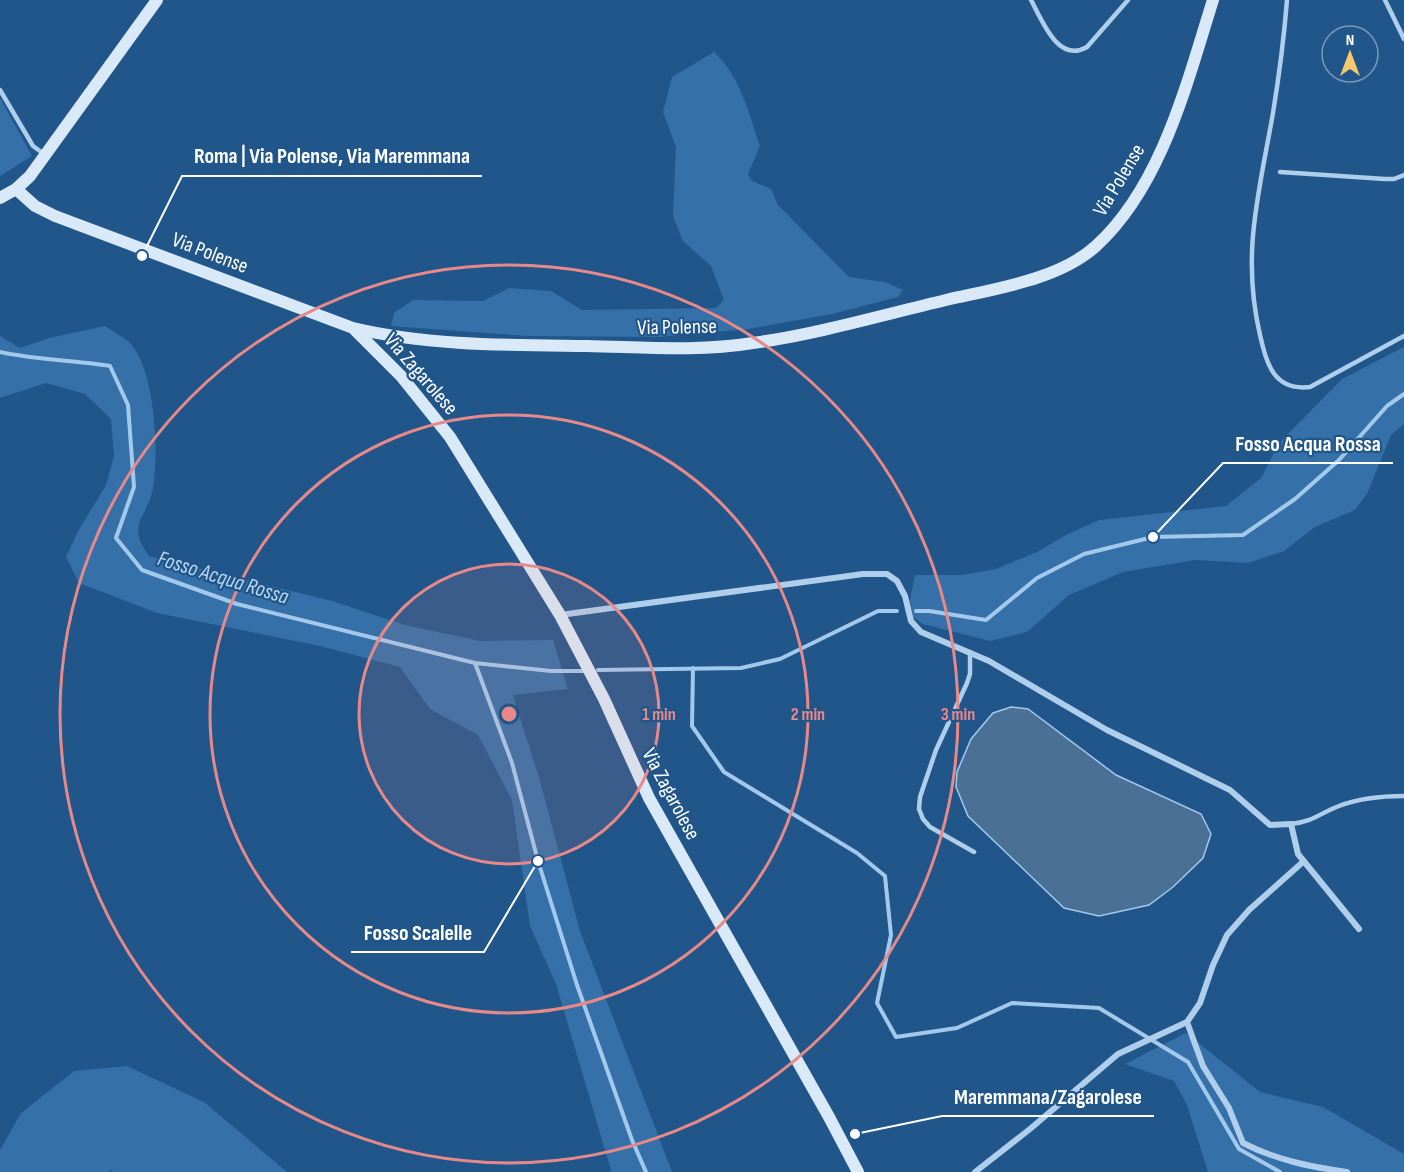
<svg xmlns="http://www.w3.org/2000/svg" width="1404" height="1172" font-family="'Sofia Sans Condensed',sans-serif">
  <style>
    .green { fill: #3570a8 }
    .water { fill: #4b7096; stroke: #a2c9ec; stroke-width: 1.5 }
    .lines { fill: none; stroke-linecap: round; stroke-linejoin: round }
    .stream { stroke: #a2c9ec; stroke-width: 4 }
    .lane { stroke: #aeceeb; stroke-width: 4.5 }
    .street { stroke: #aeceeb; stroke-width: 6 }
    .secondary { stroke: #d9e9f8; stroke-width: 12 }
    .ring { fill: none; stroke: #e88989; stroke-width: 3 }
    .labels { text-anchor: middle; dominant-baseline: central; stroke-width: 4.5; stroke-linejoin: round; paint-order: stroke }
    .street-label { font-size: 21px; fill: #fff; stroke: #21568b }
    .water-label { font-size: 22px; font-style: italic; fill: #bad7f2; stroke: #21568b }
    .centre { fill: #e88989; stroke: #21568b; stroke-width: 3 }
    .ring-label { font-size: 18px; text-anchor: middle; font-weight: bold; fill: #e88989; stroke: #21568b; stroke-width: 4.5; stroke-linejoin: round; paint-order: stroke }
    .leader { fill: none; stroke: #fff; stroke-width: 2 }
    .callout-dot { fill: #fff; stroke: #21568b; stroke-width: 2 }
    .callout-label { font-size: 22px; text-anchor: middle; font-weight: bold; fill: #fff; stroke: #21568b; stroke-width: 4.5; stroke-linejoin: round; paint-order: stroke }
  </style>
  <rect width="100%" height="100%" fill="#21568b"/>
  <path class="green" d="M 714,52 C 741,78 748,111 760,146 L 748,174 L 752,181 L 771,189 L 778,205 L 849,277 L 885,282 L 903,290 L 898,297 L 832,314 L 748,329 L 659,337 L 527,336 L 391,326 L 394,313 L 413,300 L 483,301 L 509,288 L 551,291 L 582,310 L 716,308 L 724,300 L 711,266 L 683,241 L 673,216 L 676,147 L 663,112 L 672,77 Z
    M 0,98 L 32,156 L 0,176 Z
    M 105,326 C 113,332 129,339 134,348 C 155,378 159,452 153,488 C 148,518 125,523 149,556 L 332,601 L 405,625 L 480,641 L 553,640 L 568,689 L 513,695 L 540,781 L 580,931 L 672,1172 L 612,1172 L 610,1167 L 556,984 L 530,926 L 512,800 L 478,735 L 430,709 L 400,667 L 320,646 L 157,613 L 79,583 L 66,557 L 77,533 L 106,485 L 114,456 L 111,419 L 85,394 L 46,383 L 0,398 L 0,336 L 20,348 L 49,338 Z
    M 1404,347 L 1404,424 L 1391,435 L 1367,494 L 1355,510 L 1315,527 L 1284,551 L 1248,563 L 1195,560 L 1123,572 L 1069,595 L 1027,632 L 990,641 L 923,624 L 913,617 L 910,600 L 915,575 L 962,575 L 996,569 L 1039,551 L 1066,535 L 1099,520 L 1226,506 L 1261,478 L 1279,443 L 1342,379 Z
    M 1186,1033 L 1260,1092 L 1323,1107 L 1404,1154 L 1404,1172 L 1208,1172 L 1187,1105 L 1174,1081 L 1125,1064 Z
    M 127,1066 L 204,1102 L 287,1172 L 113,1172 L 111,1170 L 108,1172 L 0,1172 L 0,1150 L 21,1113 L 74,1071 Z"/>
  <path class="water" d="M 1011,707 L 1028,709 L 1116,775 L 1201,814 L 1211,834 L 1203,858 L 1173,887 L 1149,905 L 1099,916 L 1064,908 L 968,816 L 956,787 L 957,772 L 971,739 L 993,713 Z"/>
  <g class="lines">
    <path class="stream" d="M 0,352 C 36,360 73,360 110,366 L 128,405 L 134,487 L 116,538 L 142,570 L 237,604 L 475,663 L 551,671 L 583,671
      M 916,611 L 929,611 L 986,620 L 1037,578 L 1084,554 L 1153,537 L 1243,535 L 1295,499 L 1339,460 L 1387,406 L 1404,394
      M 475,663 L 512,763 L 538,861 L 577,985 L 632,1140 L 646,1172
      M 693,668 L 692,726 L 724,772 L 857,853 L 885,876 L 891,935 L 877,1003 L 896,1037 L 957,1028 L 1012,1003 L 1099,1008 L 1188,1062 L 1239,1149 L 1280,1172
      M 598,670 L 741,668 L 780,659 L 878,611 L 897,611"/>
    <path class="lane" d="M 1031,0 C 1042,20 1058,64 1087,47 L 1128,0
      M 1287,0 C 1284,38 1279,76 1273,113 C 1259,193 1241,254 1260,335 C 1267,365 1274,391 1310,387 L 1404,336
      M 1385,0 L 1404,39
      M 0,90 L 33,146 L 44,154
      M 1280,172 L 1385,179 L 1394,179 L 1404,175
      M 970,652 L 970,674 L 967,683 L 936,750 L 920,797 L 919,809 L 923,819 L 930,827 L 974,852
      M 1291,824 C 1313,822 1320,813 1339,806 C 1360,798 1382,796 1404,796"/>
    <path class="street" d="M 560,615 L 863,574 L 887,574 L 897,581 L 905,596 L 911,621 L 921,632 L 989,661 L 1107,730 L 1230,790 L 1270,825 L 1291,824 L 1298,854 L 1359,929
      M 1187,1022 L 1203,1066 L 1229,1108 L 1243,1143 C 1276,1160 1311,1167 1347,1172
      M 975,1172 L 1030,1129 L 1118,1054 L 1187,1022 L 1200,1003 L 1213,965 L 1227,935 L 1249,910 L 1304,861"/>
    <path class="secondary" d="M 16,189 L 35,206 L 55,216 L 353,328 C 429,346 509,345 587,346 C 642,347 697,352 753,343 C 818,334 882,315 946,300 C 993,289 1059,280 1096,246 C 1162,186 1187,82 1213,0
      M 0,198 L 16,189 L 30,176 L 157,0
      M 354,329 L 401,376 L 450,437 L 560,615 L 604,699 L 649,798 L 829,1117 L 858,1172"/>
  </g>
  <circle cx="509" cy="714" r="150" fill="#e88989" fill-opacity=".12"/>
  <g class="ring">
    <circle cx="509" cy="714" r="150"/>
    <circle cx="509" cy="714" r="299"/>
    <circle cx="509" cy="714" r="449"/>
  </g>
  <g class="labels">
    <g class="street-label">
      <text transform="translate(1119 180) rotate(-59)">Via Polense</text>
      <text transform="translate(210 253) rotate(21)">Via Polense</text>
      <text transform="translate(677 327) rotate(-1)">Via Polense</text>
      <text transform="translate(421 374) rotate(49)">Via Zagarolese</text>
      <text transform="translate(671 794) rotate(62)">Via Zagarolese</text>
    </g>
    <g class="water-label">
      <text transform="translate(223 578) rotate(17)">Fosso Acqua Rossa</text>
    </g>
  </g>
  <circle cx="509" cy="714" r="9" class="centre"/>
  <g class="ring-label">
    <text x="659" y="720">1 min</text>
    <text x="808" y="720">2 min</text>
    <text x="958" y="720">3 min</text>
  </g>
  <path class="leader" d="M142 256L182 176H482M1153 537L1223 463H1393M538 861L484 952H351M855 1134L942 1116H1154"/>
  <g class="callout-dot">
    <circle cx="142" cy="256" r="6"/>
    <circle cx="1153" cy="537" r="6"/>
    <circle cx="538" cy="861" r="6"/>
    <circle cx="855" cy="1134" r="6"/>
  </g>
  <g class="callout-label">
    <text x="332" y="163">Roma | Via Polense, Via Maremmana</text>
    <text x="1308" y="451">Fosso Acqua Rossa</text>
    <text x="418" y="940">Fosso Scalelle</text>
    <text x="1048" y="1104">Maremmana/Zagarolese</text>
  </g>
  <g transform="translate(1350 54)"><circle r="28" fill="#21568b" stroke="#7a9ab9" stroke-width="1.5"/>
  <path d="M0-4.5L10 22L0 15L-10 22Z" fill="#f7c76f"/>
  <text y="-9" font-size="16" font-weight="bold" text-anchor="middle" fill="#ffffff">N</text>
  </g>
</svg>
